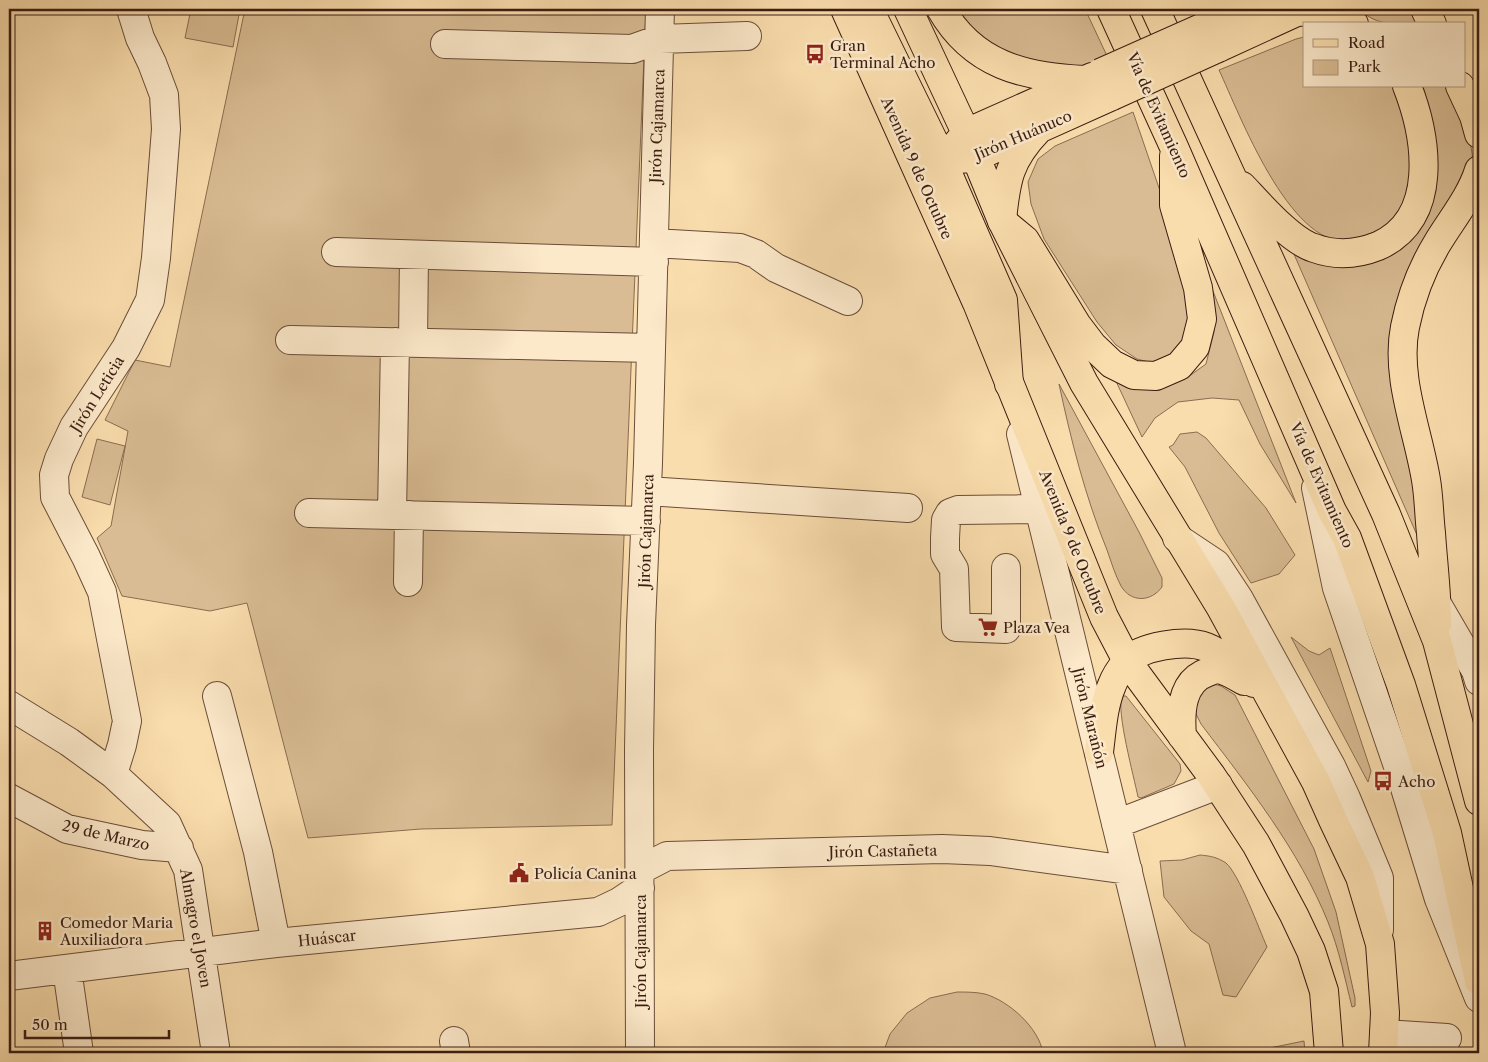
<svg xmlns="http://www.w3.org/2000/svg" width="1488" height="1062" font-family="'Libre Caslon Text',serif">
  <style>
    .green { fill: #d9bc93; stroke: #8a6c52 }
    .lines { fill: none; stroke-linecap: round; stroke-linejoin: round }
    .minor-casing { stroke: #6a4d39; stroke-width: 30 }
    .major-casing { stroke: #3a1d12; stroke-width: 30 }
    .highway-casing { stroke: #3a1d12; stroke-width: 30 }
    .minor { stroke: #fce9ca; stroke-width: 28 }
    .major { stroke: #faddad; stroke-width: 28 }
    .highway { stroke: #faddad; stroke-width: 28 }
    .major-bridge-casing { stroke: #3a1d12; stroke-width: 30; stroke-linecap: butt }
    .major-bridge { stroke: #faddad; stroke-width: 28 }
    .labels { text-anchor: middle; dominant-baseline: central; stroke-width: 5; stroke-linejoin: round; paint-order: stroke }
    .poi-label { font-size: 15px; fill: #3a1d12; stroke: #fce9ca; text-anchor: start }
    .street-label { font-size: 15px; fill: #3a1d12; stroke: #fce9ca }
  </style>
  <rect width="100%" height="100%" fill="#faddad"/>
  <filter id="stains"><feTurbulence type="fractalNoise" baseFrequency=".004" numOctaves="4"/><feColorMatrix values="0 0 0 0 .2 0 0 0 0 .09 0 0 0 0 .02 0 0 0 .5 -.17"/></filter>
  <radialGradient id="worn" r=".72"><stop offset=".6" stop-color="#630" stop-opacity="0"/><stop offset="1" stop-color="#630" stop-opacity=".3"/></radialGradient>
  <path class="green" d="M 191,9 L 240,9 L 233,47 L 185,38 Z
    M 245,9 L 646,9 L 612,825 L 421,829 L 308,838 L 247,603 L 210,611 L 122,596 L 97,538 L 111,526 L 128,431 L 105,420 L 135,360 L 170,367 Z
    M 952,9 L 1085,9 L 1108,58 L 1068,72 L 986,48 Z
    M 1359,9 L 1416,9 L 1422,24 C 1398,24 1377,27 1359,9 Z
    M 1304,37 L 1304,86 L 1397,86 L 1405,104 L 1416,183 L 1395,226 C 1384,230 1357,241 1348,242 C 1288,244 1240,115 1219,70 L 1296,39 Z
    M 1423,86 L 1450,86 C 1460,112 1472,136 1473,164 L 1409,278 L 1431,567 L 1290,245 L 1307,255 L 1424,219 L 1437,180 L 1432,125 Z
    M 1133,112 L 1184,261 L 1193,338 L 1160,365 L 1137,359 L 1116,345 L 1097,322 L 1044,239 L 1031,204 L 1028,182 L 1038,159 L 1055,146 Z
    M 1211,286 L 1296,503 L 1260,444 L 1239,400 L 1212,398 L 1178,402 L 1155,418 L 1142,437 L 1114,377 L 1162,388 L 1188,377 L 1206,364 L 1214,332 Z
    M 1059,384 L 1139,532 L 1162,578 L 1162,587 C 1151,602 1131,603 1121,586 C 1115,575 1111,561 1107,550 C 1085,496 1071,440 1059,384 Z
    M 1197,432 L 1206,438 L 1266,508 L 1295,555 L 1279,574 L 1251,583 L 1219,533 L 1185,467 L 1169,447 L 1173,445 L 1180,434 Z
    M 97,439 L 125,446 L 110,505 L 82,497 Z
    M 1291,637 L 1309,651 L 1319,655 L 1330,648 L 1371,771 L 1368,782 Z
    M 1213,684 L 1221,686 L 1235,695 L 1314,849 L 1336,912 L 1355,998 L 1355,1006 L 1352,1007 C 1345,979 1339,949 1328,922 C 1299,850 1248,786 1201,724 L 1195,712 L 1197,694 Z
    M 1122,696 L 1126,696 L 1180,764 L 1181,771 L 1174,784 L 1141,798 L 1138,797 C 1134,777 1116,711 1122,696 Z
    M 1200,855 C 1210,856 1217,857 1226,863 C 1239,874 1259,929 1267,947 L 1236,997 L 1223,995 L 1209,944 L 1191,931 L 1164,897 L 1160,861 L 1182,860 Z
    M 957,992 C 966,992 976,992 985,994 C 1009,1001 1039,1028 1043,1053 L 883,1053 L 890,1034 L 907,1013 L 930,998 Z
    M 1304,1041 L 1305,1053 L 1245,1053 Z"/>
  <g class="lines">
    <defs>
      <path id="minor" d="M 445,44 L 632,49 L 660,39 L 747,36
        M 654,243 L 740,248 L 756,254 L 776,268 L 848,301
        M 336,252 L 654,262
        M 290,340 L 651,348
        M 413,342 L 414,255
        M 1021,434 C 1070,640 1123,846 1172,1053
        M 1316,488 L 1337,588 L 1401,775 L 1439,899 L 1479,998
        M 647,491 L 908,508
        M 309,513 L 646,521
        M 392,515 L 395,342
        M 1177,538 L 1216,564 L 1239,599 L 1331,766 L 1346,798 L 1379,878 L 1379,930
        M 1006,568 L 1006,629 L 956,627 L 954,569 L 945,554 L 945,538 L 946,520 L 950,513 L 958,510 L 1039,509
        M 408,582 L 409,515
        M 1429,597 L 1437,604 L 1476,671 L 1479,681
        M 217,696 L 258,852 L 276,943
        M 9,705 L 69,742 L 113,774 L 167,824 L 188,870 L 216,1053
        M 113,774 L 122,745 L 127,721 L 102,592 L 86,557 L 55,497 L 54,475 L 59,459 L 74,427 L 126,348 L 150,300 L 156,258 L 166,129 L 164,95 L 152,63 L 140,38 L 131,9
        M 9,798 L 67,829 L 142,845 L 179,848
        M 1116,824 L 1218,785
        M 640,870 L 667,856 L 942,849 L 990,851 L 1128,870
        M 67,969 L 79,1053
        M 9,976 L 276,943 L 598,912 L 619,902 L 640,888
        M 1384,1034 L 1447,1038
        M 454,1041 L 456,1053
        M 640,1053 L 639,750 L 641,625 L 648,463 L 660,9"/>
      <path id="major" d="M 845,9 L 977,303 L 1104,617 L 1127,661 L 1211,775 L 1256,844 L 1294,915 L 1311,951 L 1324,991 L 1329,1053
        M 908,9 L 966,133 L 1002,221 L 1084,383 L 1221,608 L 1316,782 L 1333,820 L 1360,877 L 1380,944 L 1385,1013 L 1383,1053
        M 1208,25 L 1244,9
        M 1218,48 L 1303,9
        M 955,146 L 966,133 L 1092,77
        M 959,159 L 976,157 L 1112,96
        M 1002,220 C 1006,180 1009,160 1038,130
        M 1182,736 C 1180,712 1181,681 1208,672 C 1212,670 1215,669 1219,669 C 1228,671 1236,676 1244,681
        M 1099,752 C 1102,729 1103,706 1112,685 C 1115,677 1121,668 1126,662 C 1140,646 1186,639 1206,647 C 1224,654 1240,670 1254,683"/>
      <path id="highway" d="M 869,9 L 935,144 L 1003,300 L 1009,384
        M 941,9 C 973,65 1024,77 1084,80
        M 1111,9 L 1174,147 L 1332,511 L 1347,538 L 1401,685 L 1447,833 L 1479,981
        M 1155,9 L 1386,514 L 1437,641 L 1479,801
        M 1425,9 L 1432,24
        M 1297,11 L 1332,15 L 1354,24
        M 1460,86 L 1474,116 L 1479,134
        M 1242,186 C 1260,205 1291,241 1314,248 C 1336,256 1358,254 1378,246 C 1440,219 1427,137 1407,86
        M 1002,221 L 1025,240 L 1077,325 L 1093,346 L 1112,364 L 1134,375 L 1156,376 L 1179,366 L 1195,347 L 1202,319 L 1198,288 L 1174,205 L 1174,156
        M 1437,624 C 1437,594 1433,563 1431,533 C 1429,516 1429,497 1426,480 C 1418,431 1395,377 1405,327 C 1411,297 1422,268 1438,242 C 1452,219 1471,196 1479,170"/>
    </defs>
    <use href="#minor" class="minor-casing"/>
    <use href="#major" class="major-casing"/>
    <use href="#highway" class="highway-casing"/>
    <use href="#minor" class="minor"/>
    <use href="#major" class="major"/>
    <use href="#highway" class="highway"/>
    <defs>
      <path id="major-bridge" d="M 1100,73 L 1208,25
        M 1112,96 L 1218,48"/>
    </defs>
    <use href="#major-bridge" class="major-bridge-casing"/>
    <use href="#major-bridge" class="major-bridge"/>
  </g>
  <defs>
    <symbol id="bus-bare" viewBox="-9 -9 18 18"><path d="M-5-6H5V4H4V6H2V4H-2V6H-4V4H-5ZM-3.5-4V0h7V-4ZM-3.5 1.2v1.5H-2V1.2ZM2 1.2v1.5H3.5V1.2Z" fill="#8f2418" stroke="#fce9ca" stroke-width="2.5" paint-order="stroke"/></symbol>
    <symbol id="supermarket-bare" viewBox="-9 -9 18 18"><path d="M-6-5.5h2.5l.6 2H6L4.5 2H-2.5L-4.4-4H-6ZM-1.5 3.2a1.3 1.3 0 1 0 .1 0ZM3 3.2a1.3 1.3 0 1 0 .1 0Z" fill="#8f2418" stroke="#fce9ca" stroke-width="2.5" paint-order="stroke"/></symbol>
    <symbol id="civic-bare" viewBox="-9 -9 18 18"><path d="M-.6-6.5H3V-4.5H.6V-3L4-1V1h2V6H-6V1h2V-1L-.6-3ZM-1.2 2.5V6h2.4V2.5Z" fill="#8f2418" stroke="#fce9ca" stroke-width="2.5" paint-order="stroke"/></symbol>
    <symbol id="building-bare" viewBox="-9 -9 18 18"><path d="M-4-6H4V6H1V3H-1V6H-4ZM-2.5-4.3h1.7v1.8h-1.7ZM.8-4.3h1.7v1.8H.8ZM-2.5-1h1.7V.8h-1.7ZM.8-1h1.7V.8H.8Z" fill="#8f2418" stroke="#fce9ca" stroke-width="2.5" paint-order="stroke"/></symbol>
  </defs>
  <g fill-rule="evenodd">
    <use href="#bus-bare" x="801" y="40" width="28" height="28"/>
    <use href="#supermarket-bare" x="974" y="613" width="28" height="28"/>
    <use href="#bus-bare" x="1369" y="767" width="28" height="28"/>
    <use href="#civic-bare" x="505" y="859" width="28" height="28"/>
    <use href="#building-bare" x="31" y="917" width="28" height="28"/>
  </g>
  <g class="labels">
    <g class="poi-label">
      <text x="830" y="45">Gran<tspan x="830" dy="17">Terminal Acho</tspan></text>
      <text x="1003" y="627">Plaza Vea</text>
      <text x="1398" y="781">Acho</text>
      <text x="534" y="873">Policía Canina</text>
      <text x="60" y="922">Comedor Maria<tspan x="60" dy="17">Auxiliadora</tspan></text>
    </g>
    <g class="street-label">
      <text transform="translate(1159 115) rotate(66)">Vía de Evitamiento</text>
      <text transform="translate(657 126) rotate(-88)">Jirón Cajamarca</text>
      <text transform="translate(1023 135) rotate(-23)">Jirón Huánuco</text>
      <text transform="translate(917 168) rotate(66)">Avenida 9 de Octubre</text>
      <text transform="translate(97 394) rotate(-58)">Jirón Leticia</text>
      <text transform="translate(1322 485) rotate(66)">Vía de Evitamiento</text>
      <text transform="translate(646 531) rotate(-88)">Jirón Cajamarca</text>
      <text transform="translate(1073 542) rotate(68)">Avenida 9 de Octubre</text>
      <text transform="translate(1090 718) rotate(76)">Jirón Marañón</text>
      <text transform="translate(106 835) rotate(13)">29 de Marzo</text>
      <text transform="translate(883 851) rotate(-1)">Jirón Castañeta</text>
      <text transform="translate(196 928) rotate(80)">Almagro el Joven</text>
      <text transform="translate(327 938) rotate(-6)">Huáscar</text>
      <text transform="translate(640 951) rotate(-90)">Jirón Cajamarca</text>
    </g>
  </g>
  <rect width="1488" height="1062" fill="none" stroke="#faddad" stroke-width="30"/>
  <rect x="10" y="10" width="1468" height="1042" fill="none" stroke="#3a1d12" stroke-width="2.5"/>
  <rect x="15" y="15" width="1458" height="1032" fill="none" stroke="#3a1d12"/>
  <rect x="1303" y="22" width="162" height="65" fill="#fce9ca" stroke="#ae9780"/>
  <rect x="1313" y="39" width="25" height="8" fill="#faddad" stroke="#ae9780"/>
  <text x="1348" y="48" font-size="15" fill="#3a1d12">Road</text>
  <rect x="1313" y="60" width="25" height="15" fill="#d9bc93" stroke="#ae9780"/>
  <text x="1348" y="72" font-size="15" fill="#3a1d12">Park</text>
  <path d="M25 1030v8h144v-8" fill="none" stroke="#3a1d12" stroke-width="2.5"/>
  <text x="32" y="1030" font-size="15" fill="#3a1d12" stroke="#fce9ca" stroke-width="4" paint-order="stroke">50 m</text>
  <rect width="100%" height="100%" filter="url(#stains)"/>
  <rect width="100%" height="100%" fill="url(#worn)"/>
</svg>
